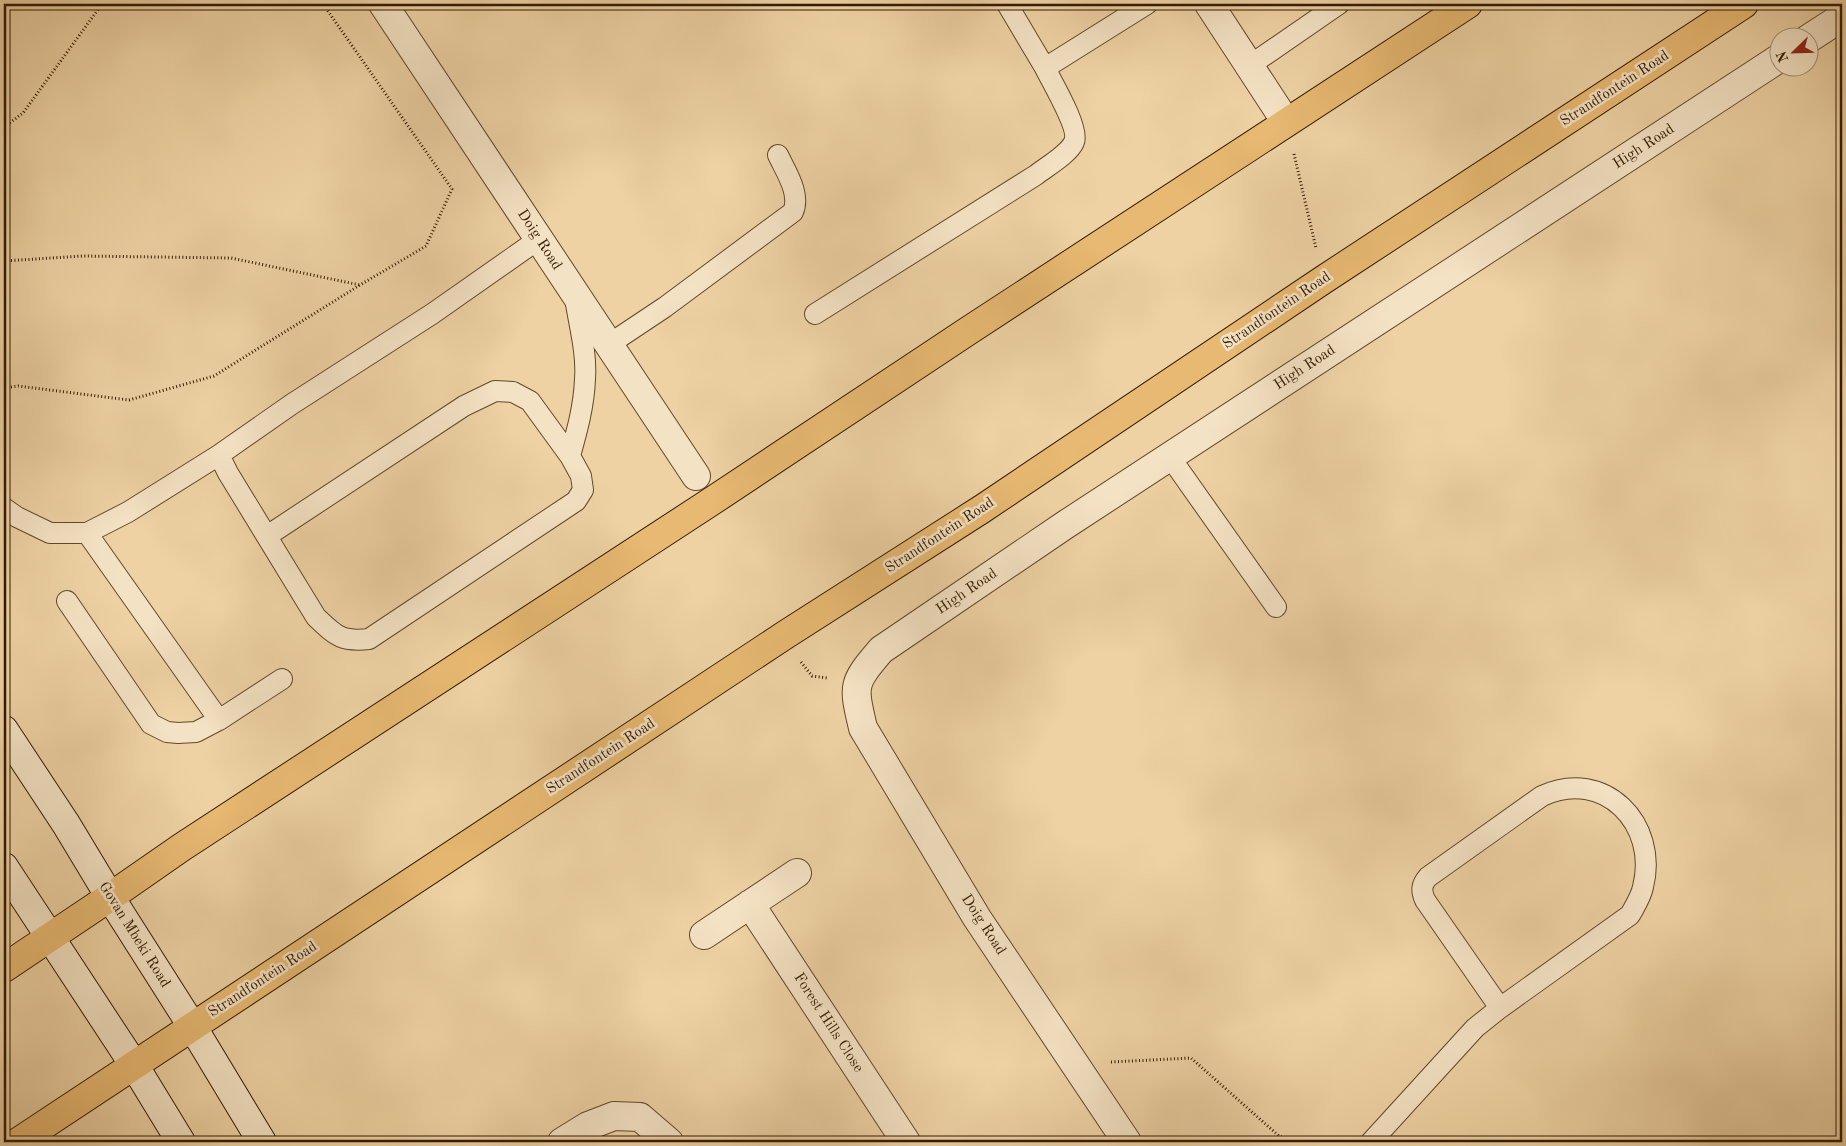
<svg xmlns="http://www.w3.org/2000/svg" width="1846" height="1146" font-family="'Old Standard TT',serif">
  <style>
    .lines { fill: none; stroke-linecap: round; stroke-linejoin: round }
    .lane-casing { stroke: #614929; stroke-width: 22 }
    .street-casing { stroke: #614929; stroke-width: 30 }
    .secondary-casing { stroke: #321b00; stroke-width: 30 }
    .primary-casing { stroke: #321b00; stroke-width: 30 }
    .path { stroke: #321b00; stroke-width: 3; stroke-dasharray: 1 2.5; stroke-linecap: butt }
    .lane { stroke: #f4e2c4; stroke-width: 20 }
    .street { stroke: #f4e2c4; stroke-width: 28 }
    .secondary { stroke: #f4e2c4; stroke-width: 28 }
    .primary { stroke: #e7b972; stroke-width: 28 }
    .labels { text-anchor: middle; dominant-baseline: central; stroke-width: 5; stroke-linejoin: round; paint-order: stroke }
    .street-label { font-size: 15px; fill: #321b00; stroke: #f4e2c4 }
  </style>
  <rect width="100%" height="100%" fill="#eed2a4"/>
  <filter id="stains"><feTurbulence type="fractalNoise" baseFrequency=".004" numOctaves="4"/><feColorMatrix values="0 0 0 0 .2 0 0 0 0 .09 0 0 0 0 .02 0 0 0 .5 -.17"/></filter>
  <radialGradient id="worn" r=".72"><stop offset=".6" stop-color="#630" stop-opacity="0"/><stop offset="1" stop-color="#630" stop-opacity=".3"/></radialGradient>
  <g class="lines">
    <defs>
      <path id="lane" d="M 1007,4 L 1045,68
        M 1249,66 L 1339,4
        M 815,314 L 1036,175 C 1046,167 1069,154 1074,142 C 1080,129 1052,82 1045,68 L 1147,4
        M 608,345 L 665,307 L 793,212 C 801,194 786,172 778,155
        M 219,455 L 228,473 L 316,617 C 336,636 341,642 369,639 L 576,501 L 583,490 L 581,476 L 570,456 L 530,401 L 513,392 L 495,391 L 464,406 L 267,536
        M 570,456 C 577,431 584,406 585,379 C 587,353 579,324 575,298
        M 1170,457 L 1276,607
        M 4,508 L 17,517 L 50,533 L 87,533 L 128,512 L 219,455 L 292,404 L 432,314 L 539,239
        M 87,533 L 219,720
        M 67,601 L 151,724 L 167,732 L 178,733 L 196,732 L 219,720 L 282,679
        M 1371,1142 L 1475,1028 L 1500,1008 L 1630,915 C 1635,906 1641,897 1643,887 C 1659,824 1604,767 1542,796 L 1428,877 C 1421,885 1421,891 1425,900 L 1500,1008"/>
      <path id="street" d="M 383,4 L 696,476
        M 1209,4 L 1286,122
        M 1808,39 L 1842,17
        M 750,904 L 906,1142
        M 704,935 L 797,873
        M 562,1142 L 588,1126 L 614,1116 L 640,1117 L 669,1142
        M 1127,1142 L 977,918 L 863,728 C 853,685 852,684 881,650 L 1065,525 L 1778,59"/>
      <path id="secondary" d="M 4,730 L 66,824 L 110,897 L 192,1026 L 262,1142
        M 4,867 L 134,1065 L 181,1142"/>
      <path id="primary" d="M 4,968 L 110,897 L 182,847 L 712,501 L 968,331 L 1468,4
        M 18,1142 L 785,635 L 982,509 L 1323,280 L 1744,4"/>
    </defs>
    <use href="#lane" class="lane-casing"/>
    <use href="#street" class="street-casing"/>
    <use href="#secondary" class="secondary-casing"/>
    <use href="#primary" class="primary-casing"/>
    <path class="path" d="M 4,127 L 23,113 L 102,4
      M 1294,154 L 1316,248
      M 4,261 L 83,256 L 231,258 L 360,285
      M 4,388 L 18,386 L 129,400 L 214,376 L 360,285 L 426,246 L 452,189 L 323,4
      M 801,662 L 812,676 L 827,678
      M 1111,1062 L 1191,1058 L 1279,1136 L 1297,1142"/>
    <use href="#lane" class="lane"/>
    <use href="#street" class="street"/>
    <use href="#secondary" class="secondary"/>
    <use href="#primary" class="primary"/>
  </g>
  <g class="labels">
    <g class="street-label">
      <text transform="translate(1615 89) rotate(-33)">Strandfontein Road</text>
      <text transform="translate(1644 147) rotate(-33)">High Road</text>
      <text transform="translate(539 240) rotate(57)">Doig Road</text>
      <text transform="translate(1277 311) rotate(-34)">Strandfontein Road</text>
      <text transform="translate(1305 368) rotate(-33)">High Road</text>
      <text transform="translate(940 536) rotate(-33)">Strandfontein Road</text>
      <text transform="translate(967 592) rotate(-34)">High Road</text>
      <text transform="translate(601 757) rotate(-33)">Strandfontein Road</text>
      <text transform="translate(983 925) rotate(57)">Doig Road</text>
      <text transform="translate(134 935) rotate(58)">Govan Mbeki Road</text>
      <text transform="translate(263 980) rotate(-33)">Strandfontein Road</text>
      <text transform="translate(828 1023) rotate(57)">Forest Hills Close</text>
    </g>
  </g>
  <rect width="1846" height="1146" fill="none" stroke="#eed2a4" stroke-width="20"/>
  <rect x="5" y="5" width="1836" height="1136" fill="none" stroke="#321b00" stroke-width="2.5"/>
  <rect x="10" y="10" width="1826" height="1126" fill="none" stroke="#321b00"/>
  <g transform="translate(1794 52) rotate(247)"><circle r="24" fill="#f4e2c4" stroke="#a69276"/>
  <path d="M0-4L9 19L0 12L-9 19Z" fill="#8f2418"/>
  <text y="-8" font-size="14" font-weight="bold" text-anchor="middle" fill="#321b00">N</text>
  </g>
  <rect width="100%" height="100%" filter="url(#stains)"/>
  <rect width="100%" height="100%" fill="url(#worn)"/>
</svg>
